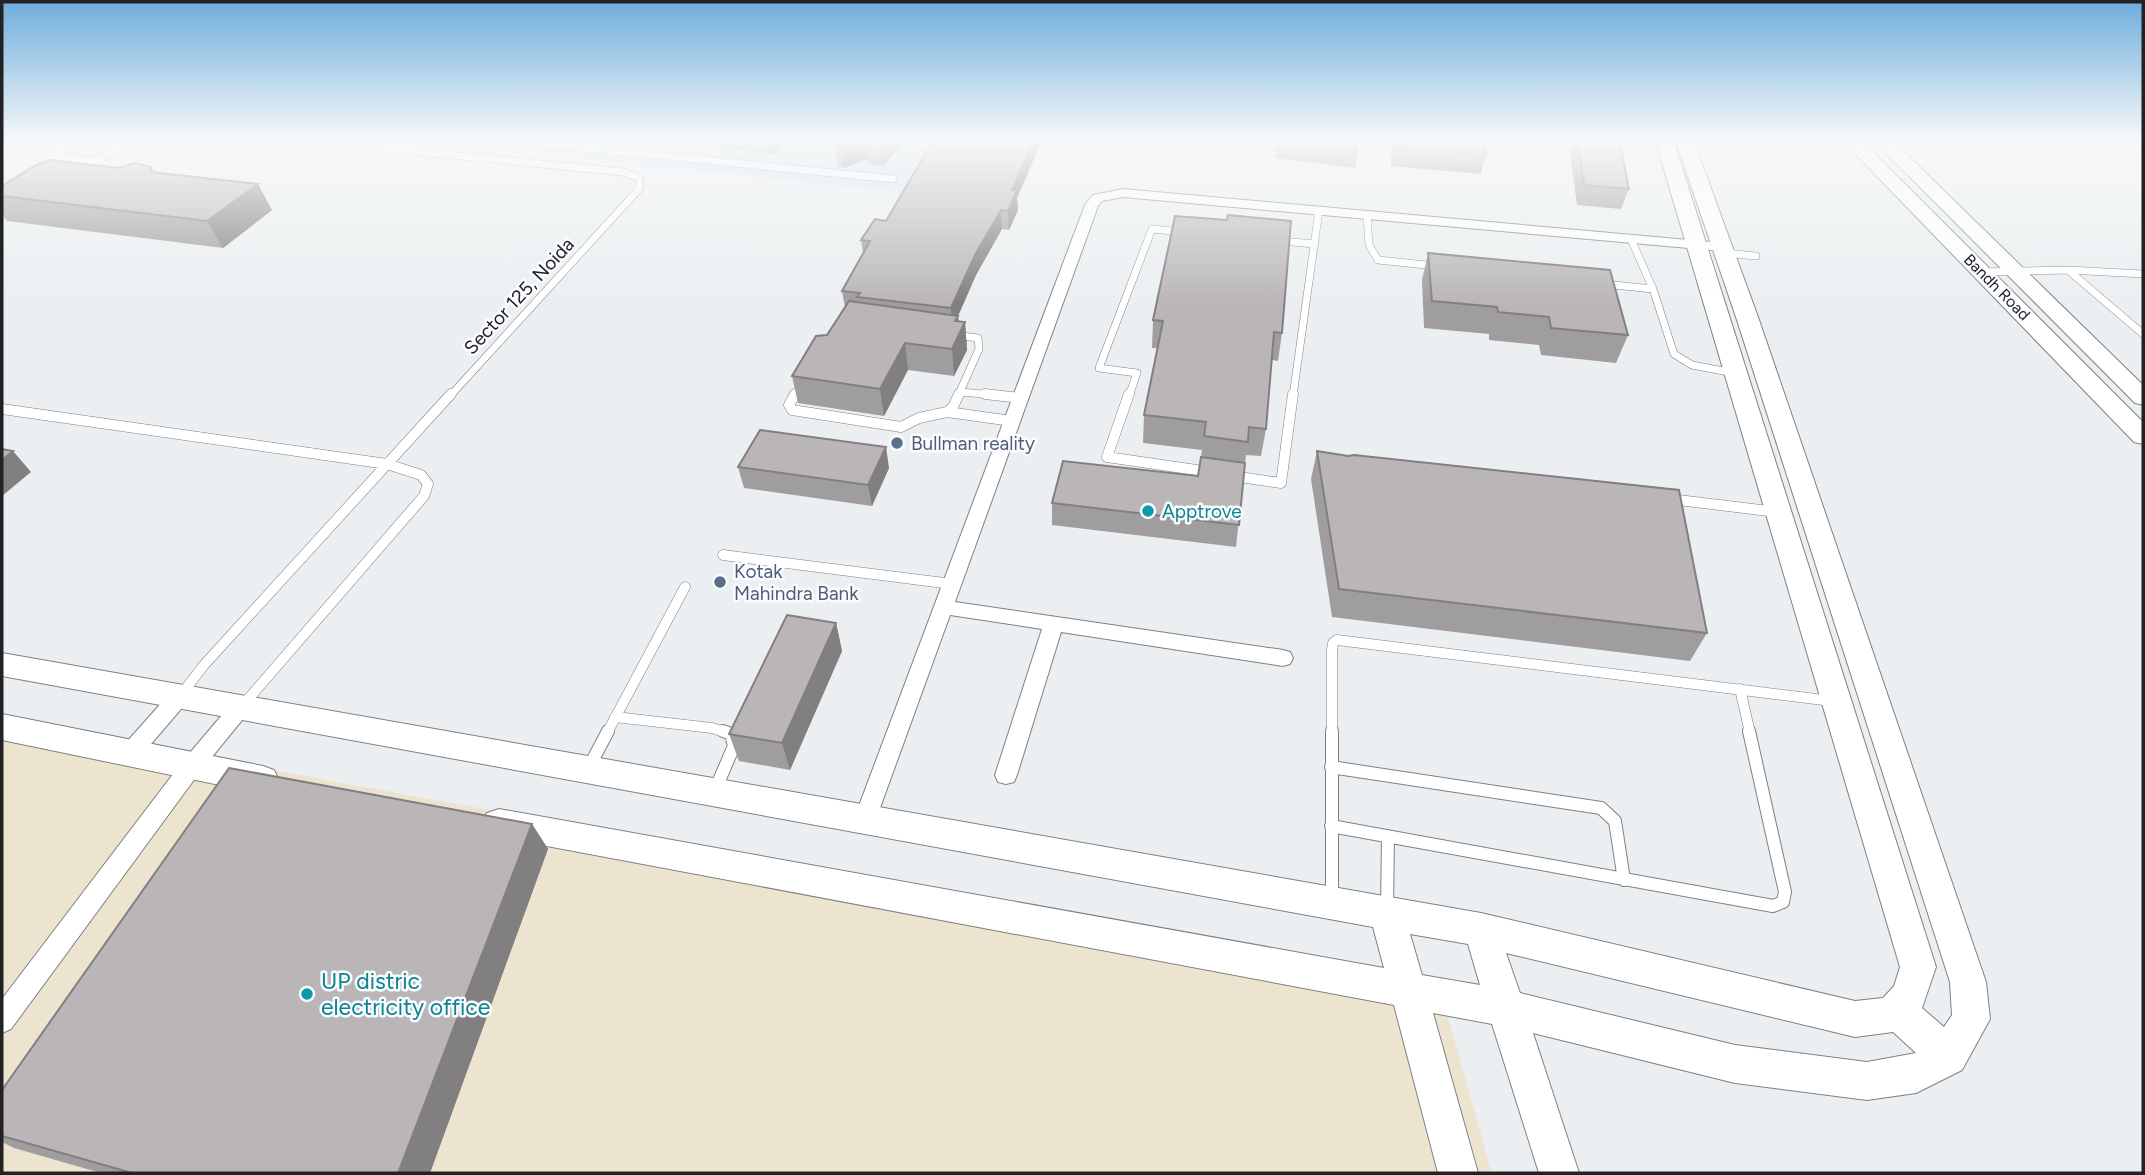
<svg xmlns="http://www.w3.org/2000/svg" width="2145" height="1175" font-family="Figtree,sans-serif">
  <style>
    .commercial { fill: #ede4cf }
    .built { fill: #dbe2eb }
    .lines { fill: none; stroke-linecap: round; stroke-linejoin: round }
    .lane-far2-casing { stroke: #7e8082; stroke-width: 8 }
    .lane-far1-casing { stroke: #7e8082; stroke-width: 11 }
    .lane-casing { stroke: #7e8082; stroke-width: 14 }
    .street-casing { stroke: #7e8082; stroke-width: 2 }
    .secondary-casing { stroke: #7e8082; stroke-width: 2 }
    .lane-far2 { stroke: #fff; stroke-width: 7 }
    .lane-far1 { stroke: #fff; stroke-width: 10 }
    .lane { stroke: #fff; stroke-width: 12 }
    .street { fill: #fff; fill-rule: evenodd }
    .secondary { fill: #fff; fill-rule: evenodd }
    .wall { fill: #a09d9e }
    .shaded-wall { fill: #827f81 }
    .building { fill: #bab6b8; stroke: #827f81; stroke-width: 2 }
    .service-dot { fill: #5c6f8a; stroke: #fafcff; stroke-width: 2.5 }
    .culture-dot { fill: #0f9aa8; stroke: #fafcff; stroke-width: 2.5 }
    .labels { text-anchor: middle; dominant-baseline: central; stroke-width: 5; stroke-linejoin: round; paint-order: stroke }
    .far-street-label { font-size: 16px; fill: #212223; stroke: #fafcff }
    .street-label { font-size: 19px; fill: #212223; stroke: #fafcff }
    .service-label { font-size: 19px; fill: #4e5e75; stroke: #fafcff; text-anchor: start }
    .culture-label { font-size: 19px; fill: #0d838f; stroke: #fafcff; text-anchor: start }
    .near-culture-label { font-size: 23px; fill: #0d838f; stroke: #fafcff; text-anchor: start }
  </style>
  <rect width="100%" height="100%" fill="#eceff1"/>
  <path class="commercial" d="M 2,720 L 1439,985 L 1492,1173 L 2,1173 Z"/>
  <path class="built" d="M 404,139 L 943,139 L 912,193 Z
    M 1497,139 L 1663,139 L 1668,155 Z"/>
  <g class="lines">
    <defs>
      <path id="lane-far2" d="M 289,139 L 623,172 L 639,178 L 640,188 L 450,396
        M 494,139 L 893,179
        M 53,157 L 98,161
        M 39,168 L 69,139
        M 82,171 L 131,139
        M 1367,215 L 1369,245 L 1378,260 L 1436,266
        M 1631,239 L 1653,289
        M 1280,241 L 1315,244
        M 1725,253 L 1756,256
        M 2068,270 L 2143,334
        M 1982,272 L 2068,270 L 2143,274
        M 1604,284 L 1653,289 L 1674,354 L 1692,365 L 1734,373
        M 961,392 L 1003,396
        M 794,396 L 817,359 L 825,354 L 840,323 L 844,321 L 978,338 L 979,349 L 958,396
        M 1129,396 L 1137,373 L 1099,368 L 1152,229 L 1184,232
        M 1293,396 L 1319,210"/>
      <path id="lane-far1" d="M 795,394 L 789,405 L 792,410 L 901,427 L 919,418 L 947,412 L 953,407 L 959,394
        M 985,394 L 1021,398
        M 1129,394 L 1107,457 L 1210,472
        M 2,409 L 387,464 L 421,475 L 428,484 L 424,496 L 243,705
        M 947,412 L 1012,421
        M 1232,476 L 1281,483 L 1293,394
        M 1670,499 L 1777,512
        M 723,555 L 952,584
        M 1740,689 L 1750,733
        M 181,695 L 204,665 L 451,394
        M 615,717 L 712,728 L 728,733
        M 607,733 L 685,587
        M 1332,733 L 1332,650 L 1333,643 L 1337,640 L 1832,701"/>
      <path id="lane" d="M 1332,731 L 1332,898
        M 1331,767 L 1601,808 L 1615,821 L 1624,880
        M 588,769 L 608,731
        M 715,790 L 734,746 L 731,734 L 723,731
        M 1331,826 L 1773,906 L 1783,902 L 1785,892 L 1749,731
        M 1387,909 L 1388,836"/>
      <path id="street" d="M 1123,189 L 1722,243 L 1729,247 L 1722,251 L 1123,197 L 1102,201 L 1098,206 L 955,602 L 1283,650 L 1290,652 L 1293,658 L 1290,664 L 1283,666 L 1061,632 L 1017,775 L 1014,782 L 1006,784 L 998,782 L 995,775 L 1042,629 L 950,615 L 876,819 L 873,826 L 865,829 L 857,826 L 854,819 L 1085,205 L 1093,195 Z
        M 180,688 L 187,690 L 190,696 L 187,702 L 139,758 L 131,761 L 123,758 L 120,752 L 123,746 L 173,690 Z
        M 240,700 L 247,702 L 251,708 L 247,714 L 199,773 L 11,1029 L 2,1033 L 2,999 L 183,761 L 233,702 Z"/>
      <path id="secondary" d="M 1655,139 L 1673,139 L 1936,967 L 1922,1008 L 1944,1027 L 1952,1015 L 1950,982 L 1736,317 L 1675,139 L 1693,139 L 1758,317 L 1986,982 L 1990,1019 L 1962,1070 L 1916,1093 L 1867,1100 L 1735,1083 L 1533,1033 L 1579,1173 L 1539,1173 L 1492,1024 L 1433,1013 L 1478,1173 L 1438,1173 L 1394,1005 L 499,837 L 487,833 L 482,823 L 487,813 L 499,809 L 1384,968 L 1373,927 L 2,676 L 2,653 L 1481,913 L 1855,1001 L 1883,998 L 1894,986 L 1900,967 ZM 1410,934 L 1468,944 L 1480,985 L 1422,975 ZM 1506,953 L 1855,1037 L 1893,1032 L 1916,1053 L 1867,1062 L 1735,1045 L 1520,993 Z
        M 1841,139 L 1860,139 L 2143,422 L 2143,444 L 2134,442 Z
        M 1872,139 L 1891,139 L 2143,385 L 2143,405 L 2135,403 Z
        M 2,714 L 263,766 L 274,770 L 279,780 L 274,790 L 263,794 L 2,740 Z"/>
    </defs>
    <use href="#lane-far2" class="lane-far2-casing"/>
    <use href="#lane-far1" class="lane-far1-casing"/>
    <use href="#lane" class="lane-casing"/>
    <use href="#street" class="street-casing"/>
    <use href="#secondary" class="secondary-casing"/>
    <use href="#lane-far2" class="lane-far2"/>
    <use href="#lane-far1" class="lane-far1"/>
    <use href="#lane" class="lane"/>
    <use href="#street" class="street"/>
    <use href="#secondary" class="secondary"/>
  </g>
  <path class="wall" d="M 562,139 L 599,139 L 592,142 Z
    M 661,139 L 787,139 L 775,154 L 664,142 Z
    M 840,139 L 900,139 L 899,141 L 900,147 L 883,166 L 870,165 L 867,159 L 844,168 L 838,167 L 835,146 Z
    M 1277,139 L 1360,139 L 1355,168 L 1275,158 Z
    M 1392,139 L 1485,139 L 1486,155 L 1481,174 L 1391,166 Z
    M 1574,139 L 1619,139 L 1629,189 L 1621,209 L 1577,205 L 1570,153 Z
    M 151,167 L 154,172 L 272,210 L 223,248 L 7,221 L 2,214 L 2,186 L 118,168 Z
    M 1017,198 L 1018,210 L 1009,230 L 1002,229 L 976,275 L 958,316 L 959,322 L 965,322 L 967,350 L 954,376 L 908,370 L 884,416 L 798,403 L 792,376 L 827,335 L 845,307 L 842,291 L 863,254 L 861,240 L 886,221 Z
    M 1428,253 L 1628,335 L 1616,363 L 1541,355 L 1539,345 L 1489,340 L 1489,334 L 1424,328 L 1422,280 Z
    M 1153,320 L 1282,333 L 1278,361 L 1272,360 L 1266,429 L 1261,456 L 1246,455 L 1236,547 L 1052,525 L 1052,503 L 1198,476 L 1202,450 L 1143,443 L 1144,415 L 1157,348 L 1152,348 Z
    M 1317,451 L 1707,633 L 1690,661 L 1332,617 L 1311,479 Z
    M 738,467 L 889,468 L 872,506 L 744,488 Z
    M 836,623 L 842,651 L 790,770 L 739,761 L 729,734 Z
    M 532,824 L 548,849 L 430,1173 L 101,1173 L 14,1148 L 2,1142 L 2,1090 Z"/>
  <path class="shaded-wall" d="M 591,139 L 599,139 L 592,142 Z
    M 772,139 L 787,139 L 775,154 Z
    M 862,139 L 864,139 L 867,159 L 844,168 L 841,146 Z
    M 885,139 L 900,139 L 899,141 L 900,147 L 883,166 L 880,144 Z
    M 1034,139 L 1043,139 L 1017,198 L 1018,210 L 1009,230 L 1008,211 L 1012,190 Z
    M 258,184 L 272,210 L 223,248 L 207,221 Z
    M 1001,210 L 1002,229 L 976,275 L 958,316 L 960,333 L 965,322 L 967,350 L 954,376 L 952,349 L 952,329 L 951,308 L 975,255 Z
    M 905,343 L 908,370 L 884,416 L 880,389 Z
    M 886,447 L 889,468 L 872,506 L 868,485 Z
    M 13,451 L 31,472 L 2,496 L 2,460 Z
    M 836,623 L 842,651 L 790,770 L 782,743 Z
    M 532,824 L 548,849 L 430,1173 L 398,1173 Z"/>
  <path class="building" d="M 840,139 L 862,139 L 841,146 L 835,146 Z
    M 864,139 L 885,139 L 880,144 L 867,144 Z
    M 934,139 L 949,141 L 950,139 L 1034,139 L 1012,190 L 1017,190 L 1008,211 L 1001,210 L 975,255 L 951,308 L 857,297 L 860,293 L 842,291 L 870,241 L 861,240 L 875,219 L 886,221 Z
    M 1395,139 L 1485,139 L 1486,155 L 1395,146 Z
    M 1577,139 L 1619,139 L 1629,189 L 1584,185 Z
    M 51,160 L 118,168 L 135,163 L 151,167 L 151,172 L 258,184 L 207,221 L 2,196 L 2,186 L 36,165 Z
    M 1228,215 L 1291,221 L 1282,333 L 1274,332 L 1266,429 L 1249,427 L 1248,442 L 1204,436 L 1206,422 L 1144,415 L 1163,321 L 1153,320 L 1175,216 L 1227,220 Z
    M 1428,253 L 1610,270 L 1628,335 L 1551,328 L 1549,317 L 1498,312 L 1497,307 L 1432,301 Z
    M 849,301 L 958,316 L 955,321 L 965,322 L 952,349 L 905,343 L 880,389 L 792,376 L 816,336 L 827,335 Z
    M 760,430 L 886,447 L 868,485 L 738,467 Z
    M 2,449 L 13,451 L 2,460 Z
    M 1317,451 L 1348,456 L 1354,455 L 1679,490 L 1707,633 L 1339,589 Z
    M 1201,457 L 1245,463 L 1239,525 L 1052,503 L 1063,461 L 1198,476 Z
    M 787,615 L 836,623 L 782,743 L 729,734 Z
    M 229,768 L 532,824 L 398,1173 L 132,1173 L 2,1136 L 2,1090 Z"/>
  <linearGradient id="sky" x2="0" y2="1"><stop stop-color="#6eaddc"/><stop offset="0.46" stop-color="#f6f8f9"/><stop offset="1" stop-color="#f6f8f9" stop-opacity="0"/></linearGradient>
  <rect width="2145" height="303" fill="url(#sky)"/>
  <g class="service-dot">
    <circle cx="897" cy="443" r="7"/>
    <circle cx="720" cy="582" r="7"/>
  </g>
  <g class="culture-dot">
    <circle cx="1148" cy="511" r="7"/>
    <circle cx="307" cy="994" r="7"/>
  </g>
  <g class="labels">
    <g class="far-street-label">
      <text transform="translate(1997 287) rotate(45)">Bandh Road</text>
    </g>
    <g class="street-label">
      <text transform="translate(519 296) rotate(-47)">Sector 125, Noida</text>
    </g>
    <g class="service-label">
      <text x="911" y="443">Bullman reality</text>
      <text x="734" y="571">Kotak<tspan x="734" dy="22">Mahindra Bank</tspan></text>
    </g>
    <g class="culture-label">
      <text x="1162" y="511">Apptrove</text>
    </g>
    <g class="near-culture-label">
      <text x="321" y="981">UP distric<tspan x="321" dy="26">electricity office</tspan></text>
    </g>
  </g>
  <rect width="2145" height="1175" fill="none" stroke="#212223" stroke-width="7"/>
</svg>
